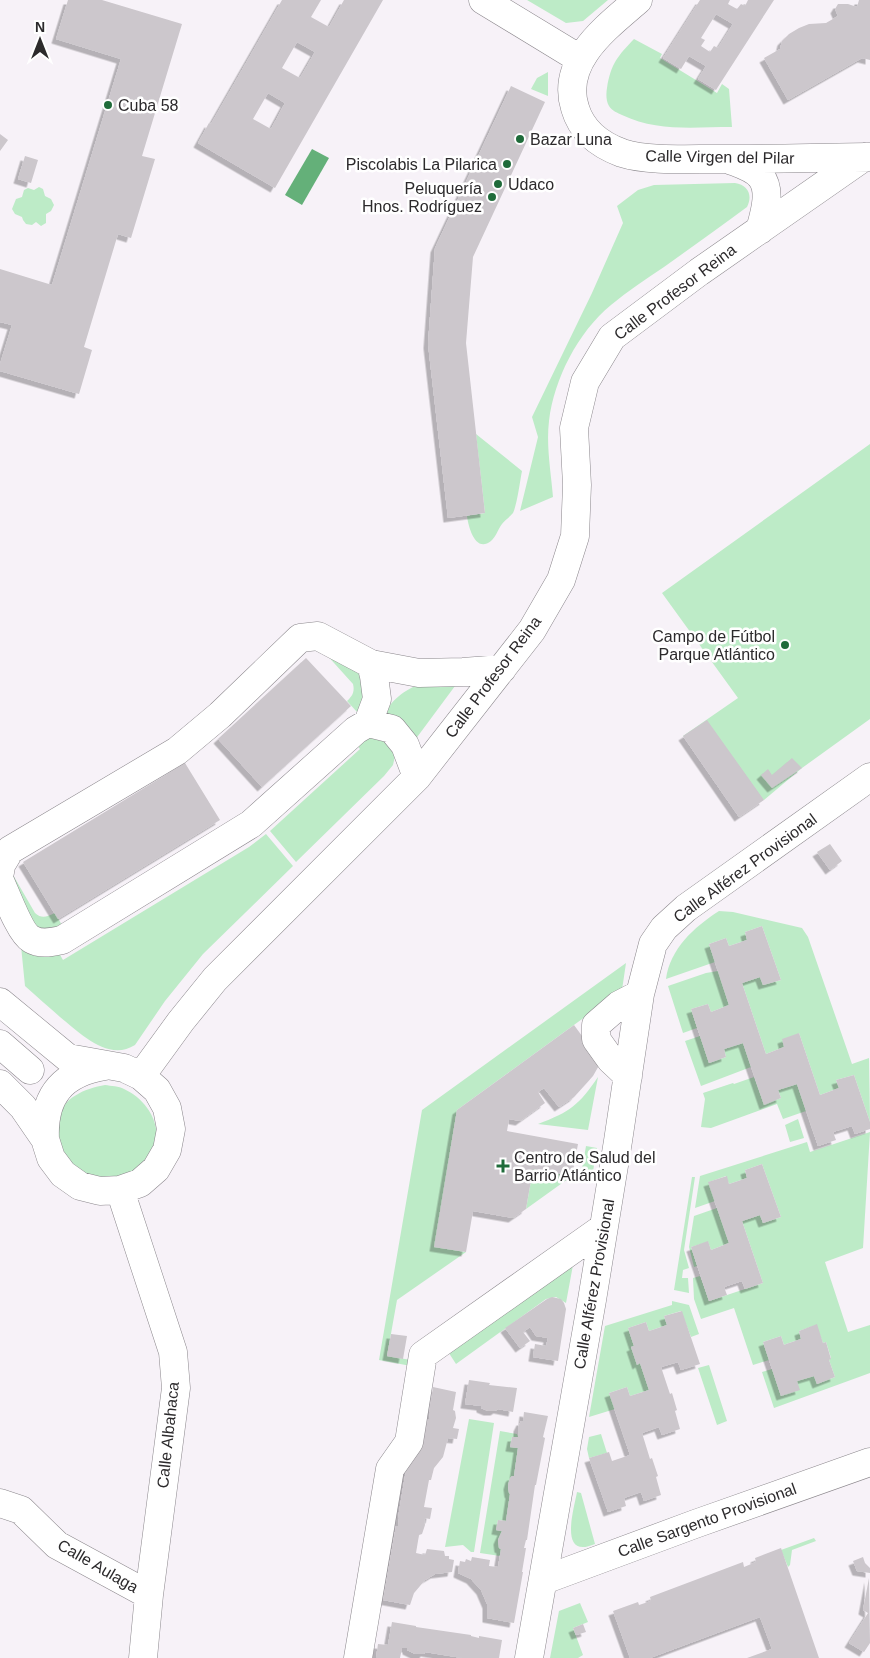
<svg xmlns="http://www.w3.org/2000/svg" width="870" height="1658" font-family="Arial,sans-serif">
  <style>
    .green { fill: #bdebc7 }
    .water { fill: #64b079 }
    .building { fill: #ccc7cc; fill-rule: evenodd; filter: url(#shadow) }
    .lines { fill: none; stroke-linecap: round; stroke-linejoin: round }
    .minor-casing { stroke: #8b878c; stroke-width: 29 }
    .minor { stroke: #fff; stroke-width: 28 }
    .poi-dot { fill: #1f6b3a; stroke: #fff; stroke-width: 2 }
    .labels { text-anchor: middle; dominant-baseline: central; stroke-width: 5; stroke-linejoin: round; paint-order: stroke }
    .poi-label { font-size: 16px; fill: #2c2a2c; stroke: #fff; text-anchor: start }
    .street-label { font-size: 16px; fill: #2c2a2c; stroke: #fff }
  </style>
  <defs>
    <filter id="shadow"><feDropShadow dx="-4.5" dy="4.5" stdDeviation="0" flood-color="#0004"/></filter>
  </defs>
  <rect width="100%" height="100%" fill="#f7f2f8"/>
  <path class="green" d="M 527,0 L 608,0 L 583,21 L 566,23 Z
    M 634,39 L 662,54 L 660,58 L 717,93 L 722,84 L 729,89 L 732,127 C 694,127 657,132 622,115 C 618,113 612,111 609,106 C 606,101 606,94 607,88 C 611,63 618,56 634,39 Z
    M 548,72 L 548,96 L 531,89 L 537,78 Z
    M 735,183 C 748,185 753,195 747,207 C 720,227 692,247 664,267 C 646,279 628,291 611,305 C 578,332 554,379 549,421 C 546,446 551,472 553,497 L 520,511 L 538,437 L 532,417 L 592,293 L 623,223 L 617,206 L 638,190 L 654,185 Z
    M 39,187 L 43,189 L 45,196 L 51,199 L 54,205 L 51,211 L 46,214 L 46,223 L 41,226 L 36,222 L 32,225 L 26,224 L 23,220 L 22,217 L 15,214 L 12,209 L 16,199 L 22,197 L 24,190 L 28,188 L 34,190 Z
    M 476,434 L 522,471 C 520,481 517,505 513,513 C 510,517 505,520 502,524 C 498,529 496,537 491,541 C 475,554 468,525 467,516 L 485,513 Z
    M 870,444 L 870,719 L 802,768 L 764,800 L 683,736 L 738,698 L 662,593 Z
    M 316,643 L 365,667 L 366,705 L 357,712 L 347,701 C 352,696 355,692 353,684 Z
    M 421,684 L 453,684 L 455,686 L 412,744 L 385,717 C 387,702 407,688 421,684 Z
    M 364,736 L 388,742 L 395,756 L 393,765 L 384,776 L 296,862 L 270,831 L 360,749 L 354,742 Z
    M 266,834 L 293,866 L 203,954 L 165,1001 L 135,1045 C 108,1062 80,1033 60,1017 C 49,1007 37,997 25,986 L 21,946 L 56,948 L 63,960 L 249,847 Z
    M 9,868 L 35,913 C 42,919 46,917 55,913 L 63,927 L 52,933 L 33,930 Z
    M 719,911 L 733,912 L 802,928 L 808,937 L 852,1064 L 869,1058 L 870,1122 L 854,1075 L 836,1080 L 839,1088 L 820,1095 L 799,1033 L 784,1047 L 766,1054 L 742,983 L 760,977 L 763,985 L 781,980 L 762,926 L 745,932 L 747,940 L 729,946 L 726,938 L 709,944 L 715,962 L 666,979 C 670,949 694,927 719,911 Z
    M 626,963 L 622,990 L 457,1110 L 435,1247 L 466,1252 L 397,1300 L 387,1356 L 411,1360 L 411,1366 L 379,1360 L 422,1110 Z
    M 718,971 L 729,1005 L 711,1012 L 708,1004 L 691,1009 L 697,1028 L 683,1033 L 668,986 L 706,973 Z
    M 700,1036 L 709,1063 L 726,1057 L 724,1049 L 743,1043 L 751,1067 L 701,1086 L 685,1041 Z
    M 598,1077 L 588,1130 L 538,1124 C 570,1112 579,1105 598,1077 Z
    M 754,1077 L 764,1104 L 781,1098 L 778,1090 L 797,1084 L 806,1111 L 783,1119 L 777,1104 L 711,1128 L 701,1127 L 705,1099 L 703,1093 L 733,1083 L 734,1084 Z
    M 105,1085 C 111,1086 119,1086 124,1089 C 144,1098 160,1120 156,1142 C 154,1151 144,1165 139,1173 L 90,1183 L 57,1148 C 57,1139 57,1129 58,1120 C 61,1098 86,1088 105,1085 Z
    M 798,1119 L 804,1138 L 790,1142 L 785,1125 Z
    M 870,1132 L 863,1248 L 825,1262 L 848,1332 L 870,1325 L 870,1373 L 774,1408 L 762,1372 L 772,1369 L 781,1396 L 797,1381 L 814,1376 L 817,1384 L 835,1377 L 829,1360 L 831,1358 L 826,1342 L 823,1343 L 816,1325 L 799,1331 L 801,1339 L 786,1344 L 784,1345 L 781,1336 L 763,1342 L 769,1360 L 753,1365 L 734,1308 L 701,1319 L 694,1299 L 693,1278 L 700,1276 L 709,1301 L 763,1283 L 742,1221 L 760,1215 L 763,1223 L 781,1217 L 762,1164 L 745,1170 L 747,1178 L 729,1184 L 726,1176 L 709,1182 L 715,1201 L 695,1208 L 700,1176 L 807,1142 L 810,1152 Z
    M 586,1146 L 597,1148 L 591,1183 L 580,1181 Z
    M 533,1169 L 572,1176 L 526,1209 Z
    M 692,1177 L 695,1177 L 684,1250 L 689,1268 L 683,1270 L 682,1278 L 688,1278 L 689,1293 L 674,1290 Z
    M 717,1208 L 729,1243 L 711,1250 L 708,1242 L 691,1247 L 697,1266 L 694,1267 L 689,1247 L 694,1216 Z
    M 575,1254 L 566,1303 L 556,1297 L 546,1299 L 456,1364 L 445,1347 Z
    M 672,1301 L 689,1305 L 699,1334 L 691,1337 L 681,1311 L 664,1316 L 667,1325 L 649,1331 L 646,1322 L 628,1328 L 634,1346 L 631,1347 L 637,1364 L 640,1363 L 649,1390 L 630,1396 L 627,1387 L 609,1393 L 615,1409 L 589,1417 L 605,1326 L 672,1305 Z
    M 709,1365 L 727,1421 L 717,1425 L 698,1368 Z
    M 469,1419 L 494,1423 L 474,1552 L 471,1552 L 463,1545 L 445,1547 Z
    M 500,1431 L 517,1434 L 518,1437 L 512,1437 L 510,1447 L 518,1448 L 514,1476 L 512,1476 C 508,1481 507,1487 509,1493 L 510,1494 L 506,1521 L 498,1520 L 496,1530 L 502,1531 L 498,1540 L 499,1548 L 501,1549 L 500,1556 L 480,1553 Z
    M 601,1434 L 607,1453 L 589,1458 L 587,1449 L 589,1437 Z
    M 577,1492 L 581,1493 L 595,1544 C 558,1560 574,1509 577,1492 Z
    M 814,1538 L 816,1541 L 792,1550 L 790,1565 L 788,1567 L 781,1550 Z
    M 580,1603 L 588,1622 L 573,1628 L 583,1655 L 578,1658 L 550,1658 L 559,1611 Z"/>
  <path class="water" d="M 312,149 L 329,158 L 302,205 L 285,195 Z"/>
  <path class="building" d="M 68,0 L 102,0 L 182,24 L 142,156 L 155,159 L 131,238 L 118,234 L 84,347 L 92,350 L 79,394 L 0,371 L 0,364 L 12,325 L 0,322 L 0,269 L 52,285 L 121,59 L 56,39 Z
    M 282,0 L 321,0 L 311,17 L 329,27 L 344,0 L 383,0 L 275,188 L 198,143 L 209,123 L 211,124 ZM 297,42 L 315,52 L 300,78 L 282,68 ZM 268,93 L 285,103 L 271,129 L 253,119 Z
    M 700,0 L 730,0 L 728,4 L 737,9 L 741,4 L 745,6 L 748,0 L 774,0 L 716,90 L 698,79 L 706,66 L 689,56 L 681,69 L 663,58 ZM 716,14 L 733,24 L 718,48 L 714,46 L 710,52 L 701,46 L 705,40 L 701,38 Z
    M 859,0 L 870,0 L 870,60 L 862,58 L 788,100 L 764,58 L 780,49 L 782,41 L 789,34 L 799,28 L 809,24 L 826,23 L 838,16 L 835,9 L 838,4 L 848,4 L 857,7 Z
    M 511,86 L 545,102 L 473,257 L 466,343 L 485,513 L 448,518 L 428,344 L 435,248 Z
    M 0,134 L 8,140 L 0,151 Z
    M 25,156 L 38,160 L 31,183 L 18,179 Z
    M 306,658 L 351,706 L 262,787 L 218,739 Z
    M 707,720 L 764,800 L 739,817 L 683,736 Z
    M 792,758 L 802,768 L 772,788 L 761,775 L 768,769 L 772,775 Z
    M 185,763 L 220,820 L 58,919 L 23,862 Z
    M 830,844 L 842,861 L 830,870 L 817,852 Z
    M 762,926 L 781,980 L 763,985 L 760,977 L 742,983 L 766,1054 L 784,1047 L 782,1039 L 799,1033 L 820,1095 L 839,1088 L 836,1080 L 854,1075 L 870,1122 L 870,1129 L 855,1134 L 852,1126 L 833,1132 L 836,1140 L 818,1146 L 797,1084 L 778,1090 L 781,1098 L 764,1105 L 743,1043 L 724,1049 L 726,1057 L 709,1063 L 691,1009 L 708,1004 L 711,1012 L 729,1005 L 709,944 L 726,938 L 729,946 L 747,940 L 745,932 Z
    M 574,1025 L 601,1062 L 593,1076 L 574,1097 L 559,1107 L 544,1088 L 538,1092 L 545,1103 L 520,1121 L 509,1119 L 507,1131 L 578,1144 L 572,1176 L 533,1169 L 526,1209 L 513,1218 L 473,1211 L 466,1252 L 434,1247 L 457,1110 Z
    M 762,1164 L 781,1217 L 763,1223 L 760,1215 L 742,1221 L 763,1283 L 745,1289 L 742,1281 L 724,1287 L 727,1295 L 709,1301 L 691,1247 L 708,1241 L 711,1250 L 729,1243 L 708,1182 L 727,1176 L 729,1184 L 747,1178 L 745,1170 Z
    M 552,1297 L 561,1299 L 564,1303 L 566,1309 L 558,1361 L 533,1357 L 535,1344 L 546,1346 L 548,1338 L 536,1336 L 530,1327 L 523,1332 L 530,1341 L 520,1348 L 505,1328 L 547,1299 Z
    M 682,1311 L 700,1364 L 681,1370 L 678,1362 L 661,1367 L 670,1394 L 672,1393 L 677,1410 L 675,1411 L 680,1429 L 662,1435 L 659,1427 L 642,1433 L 650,1459 L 652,1458 L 658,1476 L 656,1477 L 661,1495 L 644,1501 L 641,1492 L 624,1498 L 626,1506 L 608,1512 L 589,1458 L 609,1452 L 612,1461 L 630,1455 L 609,1393 L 627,1387 L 630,1396 L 649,1390 L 640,1363 L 637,1365 L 631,1347 L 634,1346 L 628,1328 L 646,1322 L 649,1331 L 667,1325 L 664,1316 Z
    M 817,1324 L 823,1343 L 826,1342 L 831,1359 L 829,1360 L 835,1377 L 817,1384 L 814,1376 L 797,1381 L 800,1390 L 781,1396 L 763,1342 L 781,1336 L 784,1345 L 786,1344 L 801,1339 L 799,1331 Z
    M 391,1334 L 407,1336 L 403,1359 L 387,1356 Z
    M 469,1380 L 490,1383 L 489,1385 L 517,1388 L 513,1412 L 498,1409 L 495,1411 L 488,1411 L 481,1408 L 481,1406 L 465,1404 Z
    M 433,1387 L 456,1392 L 453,1410 L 455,1411 L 456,1418 L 453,1428 L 459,1429 L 457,1439 L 448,1438 L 443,1457 L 434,1468 L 431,1480 L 429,1480 L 424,1507 L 432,1508 L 430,1519 L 424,1518 L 425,1525 L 422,1534 L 419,1535 L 416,1553 L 425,1555 L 427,1549 L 444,1551 L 445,1556 L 449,1556 L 449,1559 L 454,1560 L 452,1572 L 435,1574 L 425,1580 L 414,1593 L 410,1605 L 383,1600 L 396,1526 L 398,1526 L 399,1518 L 398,1518 L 407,1464 L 420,1450 L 423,1443 L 427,1419 L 429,1419 L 430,1412 L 429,1411 Z
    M 524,1412 L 548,1416 L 543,1437 L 545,1438 L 536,1485 L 535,1485 L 527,1540 L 526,1540 L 524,1548 L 526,1548 L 522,1572 L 523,1572 L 514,1623 L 487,1618 L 487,1604 L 481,1590 L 471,1579 L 458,1573 L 460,1561 L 465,1562 L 466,1559 L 471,1561 L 472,1557 L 490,1560 L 489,1566 L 498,1567 L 501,1549 L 499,1548 L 498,1540 L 502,1531 L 496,1530 L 498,1520 L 506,1521 L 510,1494 L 509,1493 L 508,1485 L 510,1478 L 512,1476 L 514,1476 L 518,1448 L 510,1447 L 512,1437 L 518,1437 L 518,1427 L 521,1421 L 523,1421 Z
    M 781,1548 L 819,1658 L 747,1658 L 772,1649 L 760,1617 L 650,1658 L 630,1658 L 613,1611 L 638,1602 L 639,1605 L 651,1601 L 650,1597 L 743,1562 L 744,1567 L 756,1562 L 755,1558 Z
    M 863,1557 L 865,1563 L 870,1568 L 870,1573 L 857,1571 L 853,1561 Z
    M 869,1578 L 870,1643 L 864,1652 L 849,1643 L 868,1613 L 863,1610 Z
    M 392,1622 L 416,1626 L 416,1627 L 471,1635 L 471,1636 L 479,1638 L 479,1636 L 502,1640 L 499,1658 L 462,1658 L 425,1652 L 424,1654 L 415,1654 L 407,1650 L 407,1648 L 402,1648 L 400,1658 L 376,1658 L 378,1644 L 388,1645 Z
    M 583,1624 L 586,1632 L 576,1635 L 573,1628 Z"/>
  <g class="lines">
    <defs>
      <path id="minor" d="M 483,0 L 580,59
        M 638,0 C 607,27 560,61 575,108 C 582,132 600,145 622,153 C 646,161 687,159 713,159 C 765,159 817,158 869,157
        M 730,160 C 740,164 754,168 761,177 C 772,191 764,215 760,230
        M 371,664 L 419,673 L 463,672 L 502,669
        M 0,872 L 1,865 L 10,850 L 177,751 L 220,715 L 300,638 L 318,636 L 371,664 L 374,676 L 377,699 L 368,723
        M 0,881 C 6,894 20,933 31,939 C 41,945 52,942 62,940 L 251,824 L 356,730 L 368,723 L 392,729 L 405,745 L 417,777
        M 0,1002 L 68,1058 L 124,1068 L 141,1076 L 157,1090 L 167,1108 L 171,1129 L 167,1150 L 156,1169 L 140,1183 L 120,1190 L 100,1191 L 80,1186 L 63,1174 L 51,1158 L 45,1139 L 23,1107 L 0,1084
        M 0,1044 L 30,1070
        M 141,1076 L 181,1021 L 215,979 L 417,777 L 532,630 L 561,580 L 575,536 L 577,485 L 574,428 L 585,382 L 612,337 L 699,272 L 864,157
        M 628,1076 L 611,1060 L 596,1039 L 596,1025 L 619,1005 L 640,994
        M 45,1139 C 43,1096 62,1073 105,1066
        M 120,1190 L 173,1352 L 176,1388 L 149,1595 L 143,1658
        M 0,1503 L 21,1510 L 57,1545 L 149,1595
        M 544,1580 L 695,1524 L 870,1462
        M 358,1658 L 390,1469 L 409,1442 L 423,1355 L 603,1228
        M 529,1658 L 592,1300 L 618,1141 L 640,994 L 653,944 L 664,928 L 686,908 L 870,777"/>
    </defs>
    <use href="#minor" class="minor-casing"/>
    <use href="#minor" class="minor"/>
  </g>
  <g class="poi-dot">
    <circle cx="108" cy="105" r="5"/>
    <circle cx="520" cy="139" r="5"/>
    <circle cx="507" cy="164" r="5"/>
    <circle cx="498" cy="184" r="5"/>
    <circle cx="492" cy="197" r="5"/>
    <circle cx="785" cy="645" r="5"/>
    <path d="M500.5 1158.5h5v5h5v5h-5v5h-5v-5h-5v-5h5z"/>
  </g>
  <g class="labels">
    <g class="poi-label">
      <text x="118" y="105">Cuba 58</text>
      <text x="530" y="139">Bazar Luna</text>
      <text x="497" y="164" text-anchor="end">Piscolabis La Pilarica</text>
      <text x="508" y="184">Udaco</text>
      <text x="482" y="188" text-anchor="end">Peluquería<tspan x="482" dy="18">Hnos. Rodríguez</tspan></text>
      <text x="775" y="636" text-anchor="end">Campo de Fútbol<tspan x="775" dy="18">Parque Atlántico</tspan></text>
      <text x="514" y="1157">Centro de Salud del<tspan x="514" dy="18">Barrio Atlántico</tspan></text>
    </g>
    <g class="street-label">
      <text transform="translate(720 157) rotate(1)">Calle Virgen del Pilar</text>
      <text transform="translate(675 292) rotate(-37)">Calle Profesor Reina</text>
      <text transform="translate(493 677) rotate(-53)">Calle Profesor Reina</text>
      <text transform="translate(745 868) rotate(-36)">Calle Alférez Provisional</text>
      <text transform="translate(594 1284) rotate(-80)">Calle Alférez Provisional</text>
      <text transform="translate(168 1435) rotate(-84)">Calle Albahaca</text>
      <text transform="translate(707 1520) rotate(-20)">Calle Sargento Provisional</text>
      <text transform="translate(98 1566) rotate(30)">Calle Aulaga</text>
    </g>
  </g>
  <g transform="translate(40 40)" stroke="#ffffff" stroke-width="4" paint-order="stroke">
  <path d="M0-4L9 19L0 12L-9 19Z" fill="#2c2a2c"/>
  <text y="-8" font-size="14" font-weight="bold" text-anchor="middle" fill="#2c2a2c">N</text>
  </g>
</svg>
